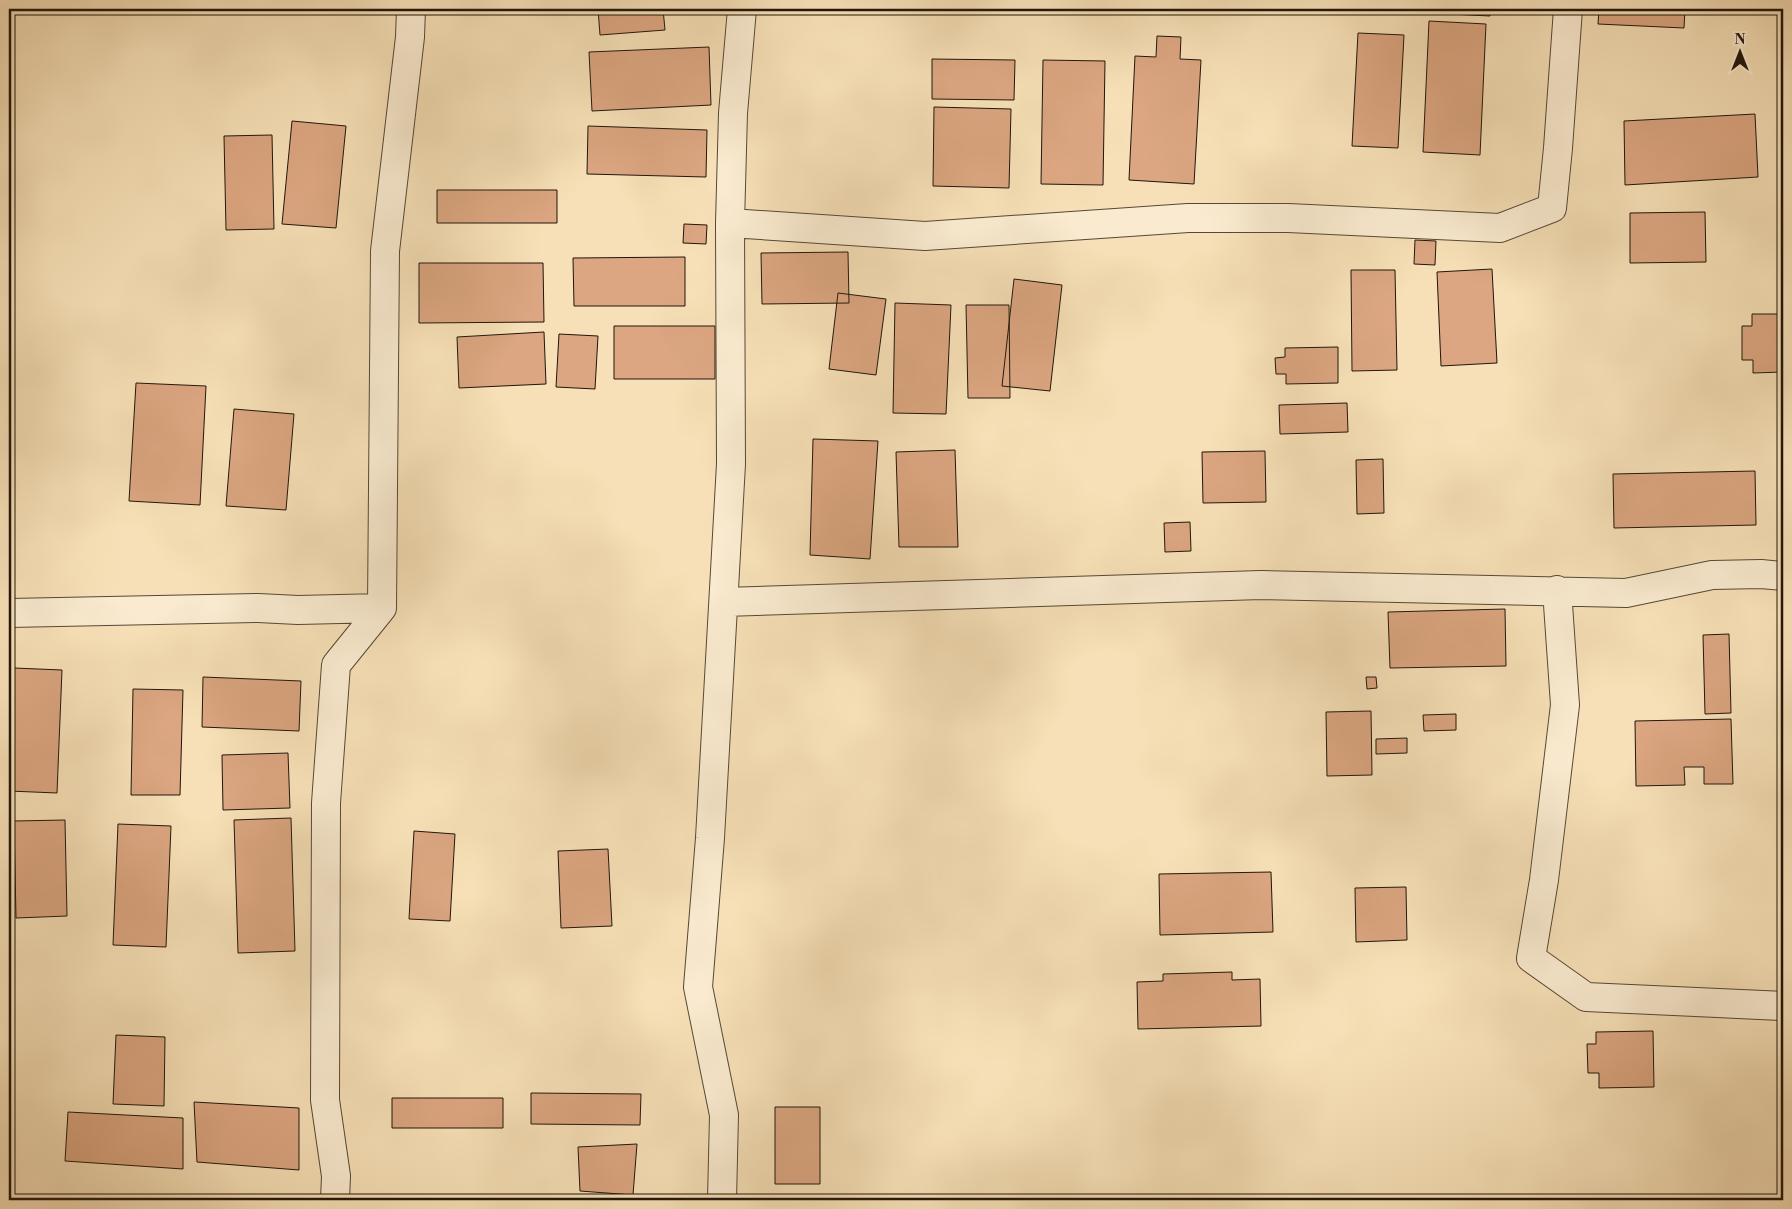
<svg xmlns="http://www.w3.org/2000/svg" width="1792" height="1209" font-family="'Libre Bodoni',serif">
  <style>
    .building { fill: #dba681; stroke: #21160c }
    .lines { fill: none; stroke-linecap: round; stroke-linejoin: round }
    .minor-casing { stroke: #564837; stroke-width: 30 }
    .minor { stroke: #faebd0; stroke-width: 28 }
  </style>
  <rect width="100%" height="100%" fill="#f7e0b7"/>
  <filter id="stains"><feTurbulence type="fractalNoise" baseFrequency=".004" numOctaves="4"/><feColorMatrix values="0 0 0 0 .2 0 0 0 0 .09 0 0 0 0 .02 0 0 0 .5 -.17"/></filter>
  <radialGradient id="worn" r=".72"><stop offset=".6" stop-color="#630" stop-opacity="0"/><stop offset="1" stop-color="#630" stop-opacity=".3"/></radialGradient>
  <path class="building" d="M 598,9 L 663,9 L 665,30 L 600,35 Z
    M 1430,9 L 1491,9 L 1490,16 L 1429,13 Z
    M 1599,9 L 1685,9 L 1684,28 L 1598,24 Z
    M 1429,21 L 1486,24 L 1480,155 L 1423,152 Z
    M 1358,33 L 1404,35 L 1398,148 L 1352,146 Z
    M 1157,36 L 1181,37 L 1180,59 L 1201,60 L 1194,184 L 1129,180 L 1135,56 L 1156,57 Z
    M 709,47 L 711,105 L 592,111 L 589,52 Z
    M 932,59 L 1015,60 L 1014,100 L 932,99 Z
    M 1043,60 L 1105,61 L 1103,185 L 1041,184 Z
    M 934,107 L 1011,109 L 1009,188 L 933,186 Z
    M 1755,114 L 1758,177 L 1625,185 L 1624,121 Z
    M 292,121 L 346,126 L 336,228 L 282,224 Z
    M 588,126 L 707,130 L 706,177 L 587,174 Z
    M 272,135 L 274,229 L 226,230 L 224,136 Z
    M 437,190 L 557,190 L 557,223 L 437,223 Z
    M 1705,212 L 1706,262 L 1630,263 L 1630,213 Z
    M 684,224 L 707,225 L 706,244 L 683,243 Z
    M 1415,240 L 1436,241 L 1435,265 L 1414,264 Z
    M 848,252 L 849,303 L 762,304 L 761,253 Z
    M 685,257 L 685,306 L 574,306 L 573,258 Z
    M 419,263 L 543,263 L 544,322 L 419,323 Z
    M 1492,269 L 1497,363 L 1441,366 L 1437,272 Z
    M 1351,270 L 1395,270 L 1397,370 L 1352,371 Z
    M 1014,279 L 1062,285 L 1050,391 L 1002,386 Z
    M 838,293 L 886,299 L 876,375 L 829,369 Z
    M 895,303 L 951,305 L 946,414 L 893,413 Z
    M 966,305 L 1009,305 L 1010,398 L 968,398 Z
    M 1752,314 L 1783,314 L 1783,372 L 1753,373 L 1753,360 L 1742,360 L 1742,326 L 1752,326 Z
    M 614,326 L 715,326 L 715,379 L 614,379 Z
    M 544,332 L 546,384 L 459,388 L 457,337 Z
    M 559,334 L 598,336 L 595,389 L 556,387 Z
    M 1338,347 L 1338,383 L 1286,384 L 1286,374 L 1276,374 L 1275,358 L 1285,357 L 1285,348 Z
    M 136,383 L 206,386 L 200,505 L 129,501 Z
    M 1347,403 L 1348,432 L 1280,434 L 1279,405 Z
    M 234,409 L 294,414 L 286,510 L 226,506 Z
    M 813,439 L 878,441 L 870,559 L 810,555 Z
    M 955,450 L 958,547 L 899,547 L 896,452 Z
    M 1265,451 L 1266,502 L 1203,503 L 1202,452 Z
    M 1383,459 L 1384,513 L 1357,514 L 1356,460 Z
    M 1755,471 L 1756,525 L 1614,528 L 1613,474 Z
    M 1190,522 L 1191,551 L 1165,552 L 1164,523 Z
    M 1505,609 L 1506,666 L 1390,668 L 1388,612 Z
    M 1729,634 L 1731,713 L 1705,714 L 1703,635 Z
    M 14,668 L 62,670 L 57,793 L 9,791 Z
    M 203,677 L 301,681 L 299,731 L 202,727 Z
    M 1366,677 L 1376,677 L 1377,688 L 1367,689 Z
    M 133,689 L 183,690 L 180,795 L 131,795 Z
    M 1371,711 L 1372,775 L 1327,776 L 1326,712 Z
    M 1456,714 L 1456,730 L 1424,731 L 1423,715 Z
    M 1731,719 L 1733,784 L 1704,784 L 1704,767 L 1684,767 L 1685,785 L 1636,786 L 1635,721 Z
    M 1407,738 L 1407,753 L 1376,754 L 1376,739 Z
    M 288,753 L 290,808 L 223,810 L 222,755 Z
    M 291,818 L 295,951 L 238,953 L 234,820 Z
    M 65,820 L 67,916 L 16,918 L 14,821 Z
    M 118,824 L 171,826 L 166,947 L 113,945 Z
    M 414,831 L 455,834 L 450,921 L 409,919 Z
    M 608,849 L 612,926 L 561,928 L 558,851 Z
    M 1271,872 L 1273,932 L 1160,935 L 1159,874 Z
    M 1406,887 L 1407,940 L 1356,942 L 1355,888 Z
    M 1232,972 L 1232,980 L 1260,979 L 1261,1026 L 1138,1029 L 1137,982 L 1163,981 L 1163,974 Z
    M 1653,1031 L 1654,1087 L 1599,1088 L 1599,1073 L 1588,1073 L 1587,1044 L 1596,1044 L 1596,1032 Z
    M 116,1035 L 165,1037 L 164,1106 L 113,1104 Z
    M 531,1093 L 641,1094 L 640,1125 L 531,1124 Z
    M 392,1098 L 503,1098 L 503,1128 L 392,1128 Z
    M 194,1102 L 299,1108 L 299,1170 L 197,1162 Z
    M 775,1107 L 820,1107 L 820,1184 L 775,1184 Z
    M 68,1112 L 183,1118 L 183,1169 L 65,1161 Z
    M 637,1144 L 633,1195 L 580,1191 L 578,1147 Z"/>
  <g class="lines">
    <defs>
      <path id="minor" d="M 730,223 L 925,236 L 1188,218 L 1288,218 L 1500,228 L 1552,208 L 1558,148 L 1568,9
        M 1557,590 L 1565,705 L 1544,880 L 1531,958 L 1586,997 L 1783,1006
        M 724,602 L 1261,585 L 1626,593 L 1712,575 L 1761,574 L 1783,576
        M 9,613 L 258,608 L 298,610 L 382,608
        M 335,1200 L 336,1176 L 325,1100 L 326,803 L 336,665 L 382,608 L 385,251 L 410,37 L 411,9
        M 722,1200 L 724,1115 L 698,987 L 710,838 L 731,464 L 730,223 L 733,113 L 742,9"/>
    </defs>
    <use href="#minor" class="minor-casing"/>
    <use href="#minor" class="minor"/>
  </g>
  <rect width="1792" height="1209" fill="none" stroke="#f7e0b7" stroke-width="30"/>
  <rect x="10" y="10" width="1772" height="1189" fill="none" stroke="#21160c" stroke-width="2.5"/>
  <rect x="15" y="15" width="1762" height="1179" fill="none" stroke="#21160c"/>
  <g transform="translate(1740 52)" stroke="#faebd0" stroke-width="4" paint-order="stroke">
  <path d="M0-4L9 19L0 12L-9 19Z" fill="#21160c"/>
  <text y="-8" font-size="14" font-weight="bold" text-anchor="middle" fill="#21160c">N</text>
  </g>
  <rect width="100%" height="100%" filter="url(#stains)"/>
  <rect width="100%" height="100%" fill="url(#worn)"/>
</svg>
